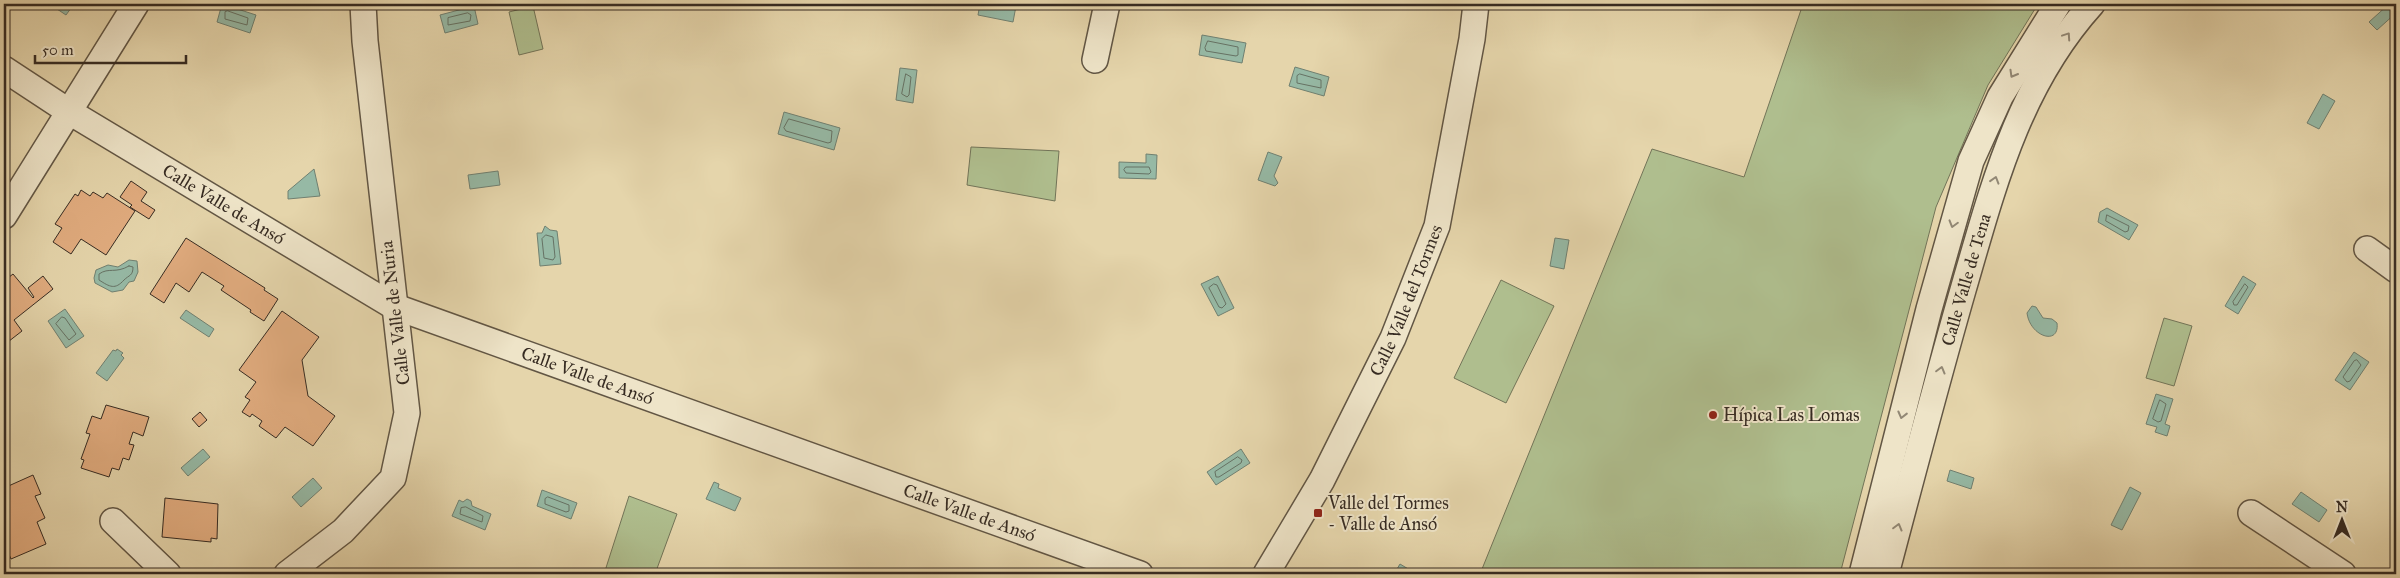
<svg xmlns="http://www.w3.org/2000/svg" width="2400" height="578" font-family="'IM FELL Great Primer',serif">
  <style>
    .green { fill: #afbe8e; stroke: #727458 }
    .water { fill: #96b9a5; stroke: #708071 }
    .lines { fill: none; stroke-linecap: round; stroke-linejoin: round }
    .shore { stroke: #667264; stroke-width: 1 }
    .building { fill: #e1ac7f; stroke: #362b22 }
    .minor-casing { stroke: #625644; stroke-width: 28 }
    .minor { stroke: #eee4c8; stroke-width: 25 }
    .oneway { stroke: #928875 }
    .poi-dot { fill: #8f2418; stroke: #eee4c8; stroke-width: 2 }
    .labels { text-anchor: middle; dominant-baseline: central; stroke-width: 4; stroke-linejoin: round; paint-order: stroke }
    .street-label { font-size: 18px; fill: #362b22; stroke: #eee4c8 }
    .poi-label { font-size: 18px; fill: #362b22; stroke: #eee4c8; text-anchor: start }
  </style>
  <rect width="100%" height="100%" fill="#e5d5ab"/>
  <filter id="stains"><feTurbulence type="fractalNoise" baseFrequency=".004" numOctaves="4"/><feColorMatrix values="0 0 0 0 .2 0 0 0 0 .09 0 0 0 0 .02 0 0 0 .5 -.17"/></filter>
  <radialGradient id="worn" r=".72"><stop offset=".6" stop-color="#630" stop-opacity="0"/><stop offset="1" stop-color="#630" stop-opacity=".3"/></radialGradient>
  <path class="green" d="M 1803,4 L 2038,4 L 1988,85 L 1936,207 L 1840,574 L 1480,574 L 1652,149 L 1744,177 Z
    M 533,6 L 543,49 L 519,55 L 509,12 Z
    M 971,147 L 1059,151 L 1055,201 L 967,185 Z
    M 1501,280 L 1554,306 L 1506,403 L 1454,378 Z
    M 2164,318 L 2192,326 L 2174,386 L 2146,378 Z
    M 629,496 L 677,514 L 655,574 L 604,574 Z"/>
  <path class="water" d="M 56,4 L 74,4 L 66,15 L 54,7 Z
    M 222,4 L 256,15 L 250,33 L 217,22 Z
    M 980,4 L 1016,6 L 1013,22 L 978,15 Z
    M 2389,4 L 2396,13 L 2377,30 L 2369,22 Z
    M 474,6 L 478,24 L 445,33 L 440,15 Z
    M 1202,35 L 1246,43 L 1242,63 L 1199,55 Z
    M 1295,67 L 1329,77 L 1324,96 L 1289,86 Z
    M 900,68 L 917,70 L 913,103 L 896,100 Z
    M 2323,94 L 2335,101 L 2319,129 L 2307,123 Z
    M 784,112 L 840,128 L 834,150 L 778,134 Z
    M 1268,152 L 1282,157 L 1274,176 L 1278,183 L 1275,186 L 1258,180 Z
    M 1146,154 L 1157,155 L 1156,179 L 1119,178 L 1119,162 L 1146,163 Z
    M 314,169 L 320,196 L 288,199 L 288,191 Z
    M 498,171 L 500,185 L 470,189 L 468,175 Z
    M 2107,208 L 2138,225 L 2129,240 L 2098,222 L 2100,212 Z
    M 545,226 L 550,230 L 557,231 L 561,264 L 540,266 L 537,233 L 542,233 Z
    M 1555,238 L 1569,240 L 1564,269 L 1550,266 Z
    M 129,260 L 137,261 L 138,272 L 134,281 L 129,282 L 123,290 L 112,292 L 95,283 L 94,278 L 96,270 L 108,265 L 118,267 Z
    M 1218,276 L 1234,308 L 1218,316 L 1201,284 Z
    M 2243,276 L 2256,284 L 2238,314 L 2225,306 Z
    M 2032,306 L 2036,307 L 2043,318 L 2052,319 L 2057,323 C 2060,346 2030,337 2027,313 Z
    M 65,309 L 84,336 L 66,348 L 48,321 Z
    M 186,310 L 214,329 L 209,337 L 180,318 Z
    M 117,349 L 123,353 L 121,355 L 124,358 L 107,381 L 96,373 L 113,350 L 116,351 Z
    M 2354,352 L 2369,362 L 2350,390 L 2335,380 Z
    M 2156,394 L 2173,399 L 2165,424 L 2170,426 L 2167,436 L 2155,432 L 2157,427 L 2146,424 Z
    M 203,449 L 210,457 L 188,476 L 181,468 Z
    M 1241,449 L 1250,463 L 1216,485 L 1207,472 Z
    M 1950,470 L 1974,478 L 1971,489 L 1947,481 Z
    M 313,478 L 322,488 L 301,507 L 292,497 Z
    M 714,482 L 719,484 L 718,488 L 741,498 L 735,511 L 706,499 Z
    M 2130,487 L 2141,493 L 2122,530 L 2111,525 Z
    M 542,490 L 577,503 L 571,519 L 537,506 Z
    M 2301,492 L 2327,510 L 2319,522 L 2292,504 Z
    M 467,499 L 471,501 L 472,506 L 491,514 L 485,530 L 452,516 L 459,500 L 463,502 Z
    M 1400,564 L 1415,573 L 1414,574 L 1394,574 Z"/>
  <g class="lines">
    <path class="shore" d="M 228,11 L 248,18 L 247,25 L 225,19 L 225,12 Z
      M 468,13 L 471,15 L 470,21 L 448,25 L 448,18 Z
      M 1208,41 L 1238,47 L 1238,55 L 1236,56 L 1206,51 L 1205,48 Z
      M 906,74 L 911,77 L 909,95 L 907,97 L 902,94 Z
      M 1300,74 L 1321,80 L 1321,88 L 1297,83 L 1297,76 Z
      M 789,119 L 832,131 L 831,142 L 828,143 L 786,131 L 784,128 Z
      M 1126,167 L 1149,167 L 1151,172 L 1149,174 L 1126,173 L 1124,170 Z
      M 2107,215 L 2129,226 L 2128,231 L 2125,232 L 2106,221 Z
      M 546,235 L 553,237 L 555,257 L 553,260 L 544,258 L 542,239 Z
      M 129,266 L 133,267 C 133,276 129,275 124,280 C 115,290 110,287 99,280 L 99,274 C 109,267 115,274 129,266 Z
      M 1214,284 L 1217,285 L 1226,304 L 1222,308 L 1219,307 L 1209,288 Z
      M 2245,284 L 2248,287 L 2237,305 L 2234,305 L 2233,302 Z
      M 62,317 L 65,318 L 76,334 L 69,340 L 56,324 Z
      M 2357,360 L 2361,365 L 2350,381 L 2347,382 L 2343,377 L 2354,361 Z
      M 2160,400 L 2166,404 L 2161,421 L 2158,422 L 2153,419 Z
      M 1238,457 L 1242,460 L 1241,463 L 1219,477 L 1216,477 L 1215,472 Z
      M 548,497 L 569,505 L 569,511 L 566,512 L 545,504 L 545,499 Z
      M 466,507 L 483,516 L 482,522 L 460,514 L 461,508 Z"/>
  </g>
  <path class="building" d="M 131,181 L 147,192 L 141,201 L 155,210 L 149,219 L 130,207 L 132,205 L 120,197 Z
    M 81,190 L 90,196 L 93,192 L 103,198 L 107,193 L 135,211 L 106,255 L 81,239 L 71,254 L 53,242 L 62,228 L 55,224 L 75,194 L 78,196 Z
    M 186,238 L 265,288 L 264,290 L 278,299 L 264,321 L 250,312 L 251,310 L 221,290 L 224,286 L 202,272 L 189,292 L 176,283 L 164,303 L 150,294 Z
    M 13,274 L 33,298 L 34,297 L 28,288 L 43,276 L 53,289 L 14,320 L 22,331 L 4,345 L 4,281 Z
    M 282,311 L 319,337 L 302,360 L 308,396 L 335,416 L 313,446 L 285,427 L 276,438 L 259,426 L 262,421 L 252,414 L 250,417 L 242,412 L 250,400 L 245,397 L 256,382 L 239,370 Z
    M 106,405 L 149,417 L 143,436 L 133,432 L 129,444 L 134,445 L 129,460 L 123,458 L 119,470 L 112,468 L 109,477 L 81,468 L 84,460 L 81,459 L 90,434 L 86,433 L 92,416 L 101,419 Z
    M 200,412 L 207,420 L 199,427 L 192,419 Z
    M 33,475 L 41,494 L 35,496 L 45,518 L 37,522 L 46,544 L 11,559 L 4,543 L 4,488 Z
    M 165,498 L 218,504 L 217,539 L 211,538 L 211,542 L 162,537 Z"/>
  <g class="lines">
    <defs>
      <g id="minor">
        <path d="M 1095,60 L 1107,4"/>
        <path id="s1" d="M 4,69 L 68,111 L 393,306 L 1140,574"/>
        <path d="M 4,216 L 136,4"/>
        <path d="M 2367,249 L 2396,270"/>
        <path d="M 2251,513 L 2343,574"/>
        <path d="M 113,521 L 168,574"/>
        <path d="M 287,574 L 343,531 L 393,478 L 407,413 L 365,41 L 363,4"/>
        <path id="s2" d="M 1266,574 L 1322,480 L 1393,338 L 1437,226 L 1472,39 L 1476,4"/>
        <path d="M 1862,574 L 1929,309 L 1971,161 L 2000,97 L 2058,4"/>
        <path id="s3" d="M 1886,574 C 1911,479 1936,384 1963,290 C 1993,187 2018,86 2092,4"/>
      </g>
    </defs>
    <use href="#minor" class="minor-casing"/>
    <use href="#minor" class="minor"/>
  </g>
  <defs><path id="oneway-chevron" d="M-2-3.5L2.5 0L-2 3.5" fill="none" stroke-width="1.6" stroke-linecap="round" stroke-linejoin="round" transform="scale(1.25)"/></defs>
  <g class="oneway">
    <use href="#oneway-chevron" transform="translate(2067 36) rotate(-56)"/>
    <use href="#oneway-chevron" transform="translate(2013 74) rotate(120)"/>
    <use href="#oneway-chevron" transform="translate(1995 180) rotate(-73)"/>
    <use href="#oneway-chevron" transform="translate(1953 224) rotate(106)"/>
    <use href="#oneway-chevron" transform="translate(1941 370) rotate(-75)"/>
    <use href="#oneway-chevron" transform="translate(1902 415) rotate(104)"/>
    <use href="#oneway-chevron" transform="translate(1898 527) rotate(-75)"/>
  </g>
  <g class="poi-dot">
    <circle cx="1713" cy="415" r="5"/>
    <rect x="1313" y="508" width="10" height="10" rx="2.5"/>
  </g>
  <g class="labels">
    <g class="street-label">
      <text stroke="none"><textPath href="#s1" startOffset="258">Calle Valle de Ansó</textPath></text>
      <text stroke="none"><textPath href="#s3" startOffset="305">Calle Valle de Tena</textPath></text>
      <text stroke="none"><textPath href="#s2" startOffset="308">Calle Valle del Tormes</textPath></text>
      <text transform="translate(395 313) rotate(-97)">Calle Valle de Nuria</text>
      <text stroke="none"><textPath href="#s1" startOffset="662">Calle Valle de Ansó</textPath></text>
      <text stroke="none"><textPath href="#s1" startOffset="1068">Calle Valle de Ansó</textPath></text>
    </g>
    <g class="poi-label">
      <text x="1723" y="415">Hípica Las Lomas</text>
      <text x="1328" y="503">Valle del Tormes<tspan x="1328" dy="21">- Valle de Ansó</tspan></text>
    </g>
  </g>
  <rect width="2400" height="578" fill="none" stroke="#e5d5ab" stroke-width="20"/>
  <rect x="5" y="5" width="2390" height="568" fill="none" stroke="#362b22" stroke-width="2.5"/>
  <rect x="10" y="10" width="2380" height="558" fill="none" stroke="#362b22"/>
  <g transform="translate(2342 520)" stroke="#eee4c8" stroke-width="4" paint-order="stroke">
  <path d="M0-4L9 19L0 12L-9 19Z" fill="#362b22"/>
  <text y="-8" font-size="14" font-weight="bold" text-anchor="middle" fill="#362b22">N</text>
  </g>
  <path d="M35 55v8h151v-8" fill="none" stroke="#362b22" stroke-width="2.5"/>
  <text x="42" y="55" font-size="15" fill="#362b22" stroke="#eee4c8" stroke-width="4" paint-order="stroke">50 m</text>
  <rect width="100%" height="100%" filter="url(#stains)"/>
  <rect width="100%" height="100%" fill="url(#worn)"/>
</svg>
